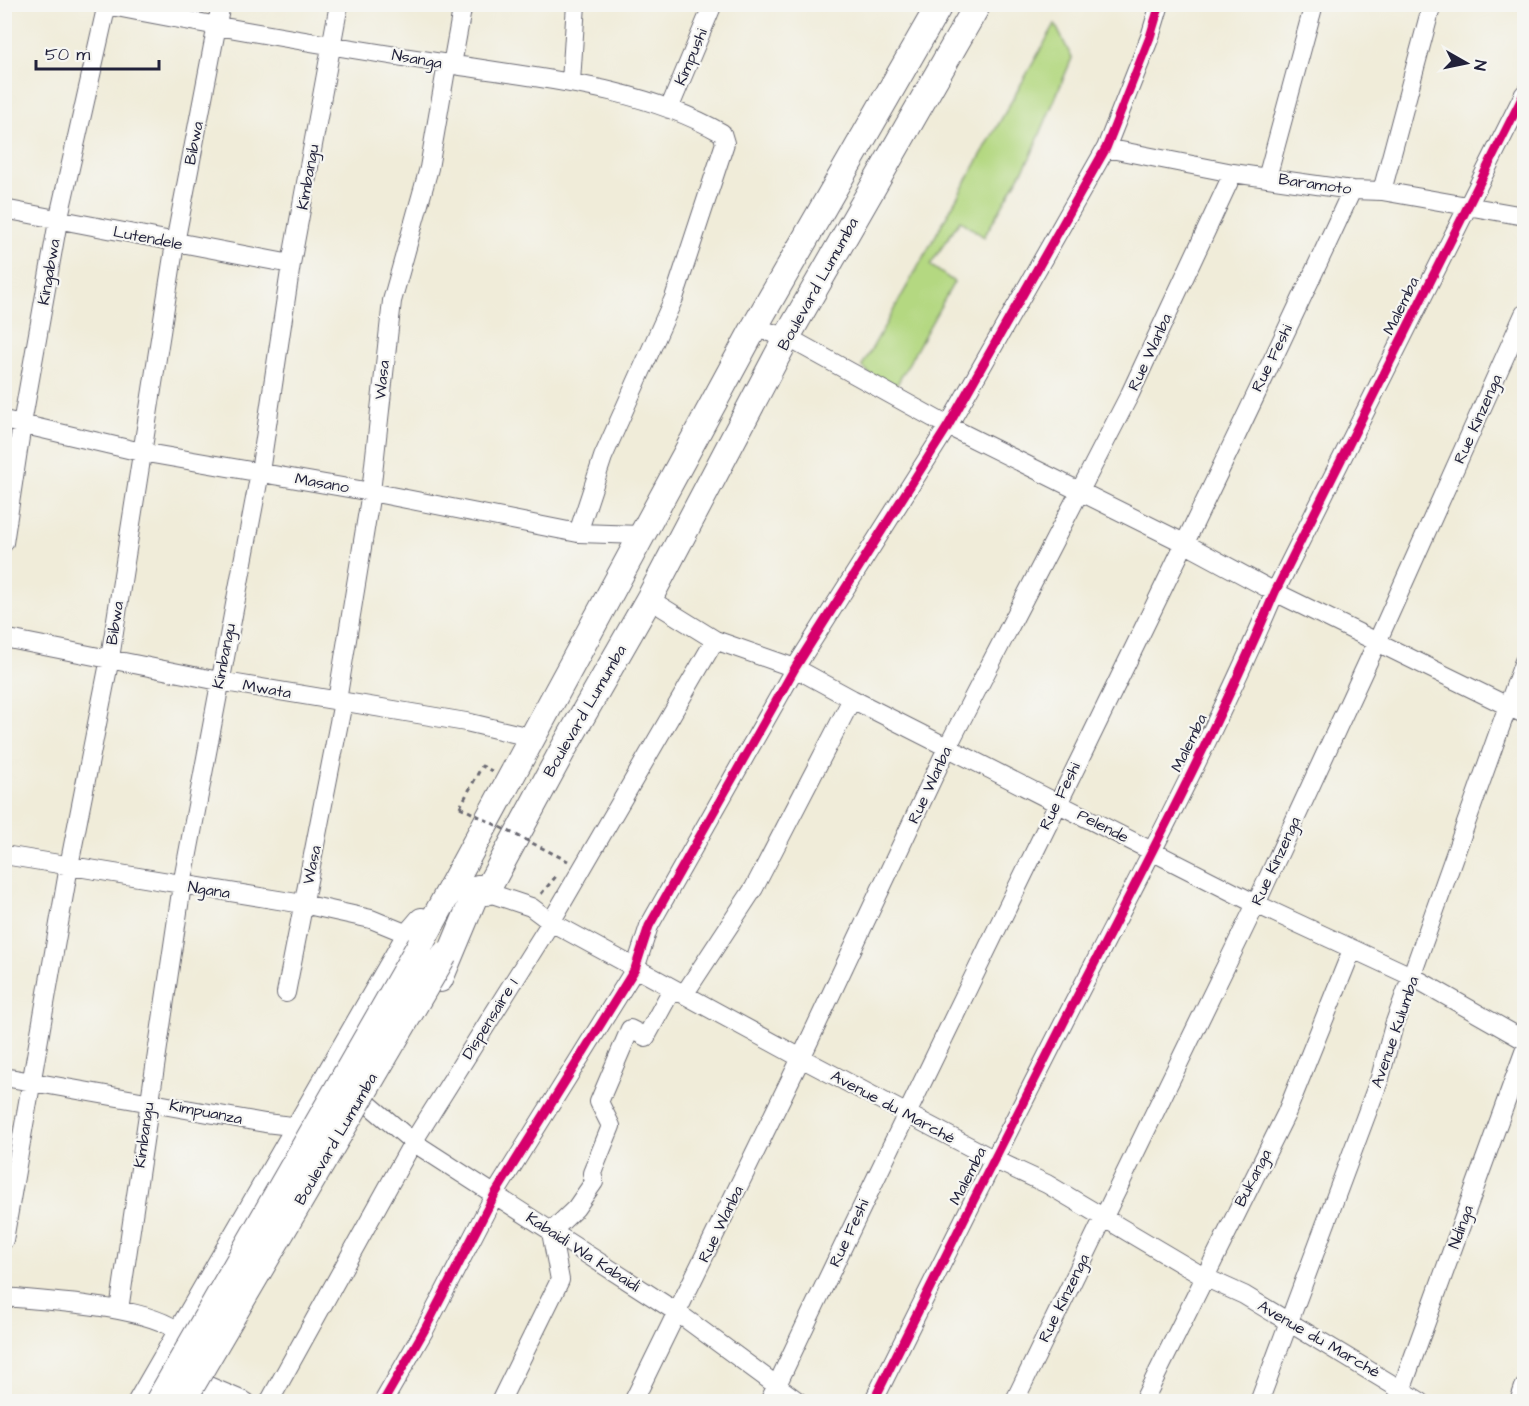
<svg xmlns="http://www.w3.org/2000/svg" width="1529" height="1406" font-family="'Architects Daughter',sans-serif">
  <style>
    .green { fill: #b4d881; stroke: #6b7d5e; stroke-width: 1.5 }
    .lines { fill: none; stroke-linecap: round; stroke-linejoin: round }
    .minor-casing { stroke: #6a6972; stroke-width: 20 }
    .highway-casing { stroke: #6a6972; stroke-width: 28 }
    .path { stroke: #6a6972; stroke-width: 3; stroke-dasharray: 4.5 4.5; stroke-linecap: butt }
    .minor { stroke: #fff; stroke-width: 18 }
    .highway { stroke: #fff; stroke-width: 26 }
    .highway-bridge-casing { stroke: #6a6972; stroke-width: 28; stroke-linecap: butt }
    .path-bridge { stroke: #6a6972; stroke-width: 3; stroke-dasharray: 4.5 4.5; stroke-linecap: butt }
    .highway-bridge { stroke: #fff; stroke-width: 26 }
    .cycleway-casing { stroke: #f6f6f2; stroke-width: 13 }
    .cycleway { stroke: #d6006c; stroke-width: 9 }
    .labels { text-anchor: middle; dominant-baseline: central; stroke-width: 4.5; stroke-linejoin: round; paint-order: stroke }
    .street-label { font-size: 16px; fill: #22223b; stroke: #f6f6f2 }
  </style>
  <rect width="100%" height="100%" fill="#f6f6f2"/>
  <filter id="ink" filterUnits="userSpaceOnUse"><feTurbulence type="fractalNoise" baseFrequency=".0167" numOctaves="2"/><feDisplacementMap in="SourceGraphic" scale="12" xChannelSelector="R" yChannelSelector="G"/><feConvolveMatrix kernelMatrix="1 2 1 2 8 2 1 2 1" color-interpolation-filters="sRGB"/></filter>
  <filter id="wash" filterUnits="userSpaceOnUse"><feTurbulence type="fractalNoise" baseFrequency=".008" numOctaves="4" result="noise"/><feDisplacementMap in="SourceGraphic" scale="24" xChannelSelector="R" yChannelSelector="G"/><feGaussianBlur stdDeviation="1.35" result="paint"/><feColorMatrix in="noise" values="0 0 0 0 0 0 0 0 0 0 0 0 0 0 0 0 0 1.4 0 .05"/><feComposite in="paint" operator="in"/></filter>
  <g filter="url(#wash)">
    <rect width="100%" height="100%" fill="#f0ecd9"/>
    <path class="green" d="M 1055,24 L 1072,58 L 1030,158 L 984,237 L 960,220 L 930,265 L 954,282 L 891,395 L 862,366 Z"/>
  </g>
  <g filter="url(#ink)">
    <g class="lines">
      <defs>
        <path id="minor" d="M 101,4 C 218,27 336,47 455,65 C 544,79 642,87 722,133 L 725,143 L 674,298 L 603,457 L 578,533
          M 452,65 L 463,4
          M 571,82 L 576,4
          M 669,109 L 713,4
          M 1106,148 L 1233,173 L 1352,190 L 1382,191 L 1524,216
          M 1267,178 L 1314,4
          M 1382,191 L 1432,4
          M 4,209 L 291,264
          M 754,328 L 787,337 L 948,426 L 1184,543 L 1275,592 L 1524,714
          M 4,420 L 141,452 L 371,492 L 578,533 L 641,535
          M 4,543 L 22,424 L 58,221 L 107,4
          M 649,599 L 715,640 L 795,668 L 852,699 L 1256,904 L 1413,977 L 1524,1040
          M 4,638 L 219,681 L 466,722 L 530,737
          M 337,701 L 371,492 L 392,301 L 429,168 L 447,64
          M 4,855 L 303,904 L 371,919 L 410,935
          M 486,892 L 531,907 L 551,922 L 801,1058 L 993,1159 L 1047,1184 L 1204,1277 L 1244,1295 L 1421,1402
          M 286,993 L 343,702
          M 4,1077 L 265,1123 L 301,1127
          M 367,1103 L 413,1142 L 678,1313 L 799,1402
          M 4,1240 L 69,866 L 110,658 L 175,243 L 221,4
          M 4,1297 C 46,1301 150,1306 180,1333 C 189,1341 199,1372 204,1384 L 246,1402
          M 119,1310 L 182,885 L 260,472 L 291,264 L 339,4
          M 269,1402 L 413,1142 L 551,922 L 715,640
          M 383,1402 L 425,1329 L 495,1194 L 635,969 L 649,926 L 795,668 L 948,426 L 1106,148 L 1150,37 L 1160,4
          M 500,1402 L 560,1280 L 551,1232 L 576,1208 L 594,1182 L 592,1173 L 611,1126 L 599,1102 L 630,1029 L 646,1037 L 670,993 L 685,993 L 754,888 L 852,699
          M 633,1402 L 801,1058 L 948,746 L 1130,394 L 1233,173
          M 769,1402 C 960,996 1164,597 1352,190
          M 873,1402 C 936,1274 1000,1147 1065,1020 C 1138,879 1213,738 1275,592 L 1524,94
          M 1014,1402 L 1256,904 L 1378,640 L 1524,314
          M 1143,1402 L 1286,1114 L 1352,950
          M 1259,1402 L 1380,1078 L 1394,1025 L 1524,661
          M 1397,1402 L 1524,1052
          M 1519,1402 L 1524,1387"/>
        <path id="highway" d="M 478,888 L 486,892 L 565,746 L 649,599 L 787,337 L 978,4
          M 420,945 L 754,328 L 940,4
          M 440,979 L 478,888
          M 141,1402 L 410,935 L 422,921"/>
      </defs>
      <use href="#minor" class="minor-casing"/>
      <use href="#highway" class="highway-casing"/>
      <path class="path" d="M 460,807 L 482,766 L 492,771
        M 541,894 L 558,874"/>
      <use href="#minor" class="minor"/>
      <use href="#highway" class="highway"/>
      <defs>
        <path id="highway-bridge" d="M 158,1402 L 420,945
          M 182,1402 L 444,955"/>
      </defs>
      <use href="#highway-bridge" class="highway-bridge-casing"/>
      <path class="path-bridge" d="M 460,807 L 568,861"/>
      <use href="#highway-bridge" class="highway-bridge"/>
      <defs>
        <path id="cycleway" d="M 383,1402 L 425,1329 L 495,1194 L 635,969 L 649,926 L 795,668 L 948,426 L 1106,148 L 1150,37 L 1160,4
          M 873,1402 C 936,1274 1000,1147 1065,1020 C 1138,879 1213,738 1275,592 L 1524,94"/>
      </defs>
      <use href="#cycleway" class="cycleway-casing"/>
      <use href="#cycleway" class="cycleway"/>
    </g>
  </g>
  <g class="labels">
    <g class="street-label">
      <text transform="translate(691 57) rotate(-67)">Kimpushi</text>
      <text transform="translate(417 59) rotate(10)">Nsanga</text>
      <text transform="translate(194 143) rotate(-79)">Bibwa</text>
      <text transform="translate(308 177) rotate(-80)">Kimbangu</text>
      <text transform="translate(1315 184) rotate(8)">Baramoto</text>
      <text transform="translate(148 238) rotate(11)">Lutendele</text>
      <text transform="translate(49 272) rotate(-80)">Kingabwa</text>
      <text transform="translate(818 284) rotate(-61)">Boulevard Lumumba</text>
      <text transform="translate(1401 306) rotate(-64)">Malemba</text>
      <text transform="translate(1150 352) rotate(-65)">Rue Wanba</text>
      <text transform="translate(1272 358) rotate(-64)">Rue Feshi</text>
      <text transform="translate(382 380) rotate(-84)">Wasa</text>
      <text transform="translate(1478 419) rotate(-66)">Rue Kinzenga</text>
      <text transform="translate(322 483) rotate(10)">Masano</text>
      <text transform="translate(115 623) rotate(-81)">Bibwa</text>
      <text transform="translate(224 656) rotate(-79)">Kimbangu</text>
      <text transform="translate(267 689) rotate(10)">Mwata</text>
      <text transform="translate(585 711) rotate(-60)">Boulevard Lumumba</text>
      <text transform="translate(1189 743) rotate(-64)">Malemba</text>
      <text transform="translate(930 785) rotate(-65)">Rue Wanba</text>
      <text transform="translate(1060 796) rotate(-64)">Rue Feshi</text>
      <text transform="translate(1103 826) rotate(27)">Pelende</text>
      <text transform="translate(1276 861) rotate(-65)">Rue Kinzenga</text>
      <text transform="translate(312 865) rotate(-78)">Wasa</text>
      <text transform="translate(209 890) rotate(9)">Ngana</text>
      <text transform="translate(490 1019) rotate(-58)">Dispensaire 1</text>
      <text transform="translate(1395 1032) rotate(-71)">Avenue Kulumba</text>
      <text transform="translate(893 1107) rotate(28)">Avenue du Marché</text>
      <text transform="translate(206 1112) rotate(11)">Kimpuanza</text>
      <text transform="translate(144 1135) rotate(-82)">Kimbangu</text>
      <text transform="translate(336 1139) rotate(-60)">Boulevard Lumumba</text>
      <text transform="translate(968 1176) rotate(-63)">Malemba</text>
      <text transform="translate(1253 1178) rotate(-63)">Bukanga</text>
      <text transform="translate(721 1224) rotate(-64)">Rue Wanba</text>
      <text transform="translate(1461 1227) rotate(-70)">Ndinga</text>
      <text transform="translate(849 1233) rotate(-65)">Rue Feshi</text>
      <text transform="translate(583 1252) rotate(33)">Kabaidi Wa Kabaidi</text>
      <text transform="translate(1064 1298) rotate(-64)">Rue Kinzenga</text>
      <text transform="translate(1319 1339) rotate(30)">Avenue du Marché</text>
    </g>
  </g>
  <rect width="1529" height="1406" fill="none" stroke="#f6f6f2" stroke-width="24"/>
  <g transform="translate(1466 63) rotate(99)" stroke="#f6f6f2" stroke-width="4.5" paint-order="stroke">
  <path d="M0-4.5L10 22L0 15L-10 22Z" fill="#22223b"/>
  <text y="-9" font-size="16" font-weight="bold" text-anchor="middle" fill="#22223b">N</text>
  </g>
  <path d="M36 60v9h123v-9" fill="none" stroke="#22223b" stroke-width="3"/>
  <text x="45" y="60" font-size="18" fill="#22223b" stroke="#f6f6f2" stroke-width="4.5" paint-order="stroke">50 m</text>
</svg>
